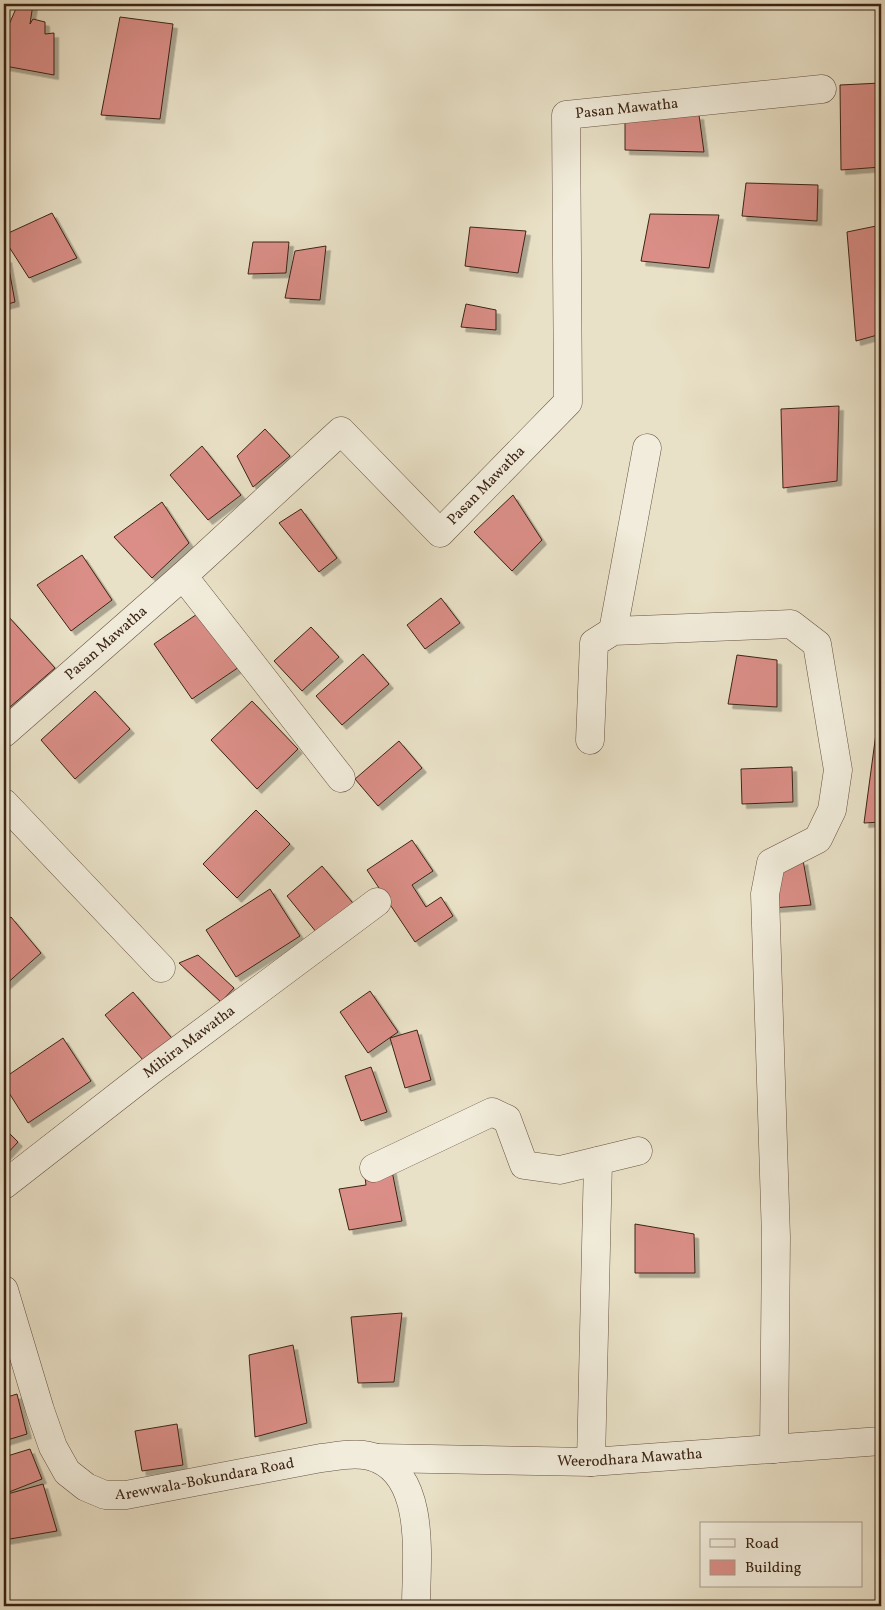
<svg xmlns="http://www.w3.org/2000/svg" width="885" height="1610" font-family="Vollkorn,serif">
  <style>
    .building { fill: #da8e87; stroke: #3c2415; filter: url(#shadow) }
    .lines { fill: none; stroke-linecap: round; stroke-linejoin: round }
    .minor-casing { stroke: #675342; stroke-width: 29 }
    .tertiary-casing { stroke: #675342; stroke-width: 29 }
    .minor { stroke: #f1ecdb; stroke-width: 28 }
    .tertiary { stroke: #f1ecdb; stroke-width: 28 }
    .labels { text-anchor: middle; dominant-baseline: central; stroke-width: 4.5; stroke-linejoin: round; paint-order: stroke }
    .street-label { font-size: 15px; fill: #3c2415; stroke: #f1ecdb }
  </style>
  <defs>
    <filter id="shadow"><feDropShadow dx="4.5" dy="4.5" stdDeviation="0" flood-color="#0004"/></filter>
  </defs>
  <rect width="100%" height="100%" fill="#e9e1c7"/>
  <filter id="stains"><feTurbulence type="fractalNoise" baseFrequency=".004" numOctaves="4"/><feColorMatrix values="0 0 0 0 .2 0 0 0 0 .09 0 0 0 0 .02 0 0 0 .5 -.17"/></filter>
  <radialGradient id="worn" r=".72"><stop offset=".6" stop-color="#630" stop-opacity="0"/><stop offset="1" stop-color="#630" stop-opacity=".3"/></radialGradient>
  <path class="building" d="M 18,4 L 33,4 L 30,24 L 33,19 L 45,22 L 45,34 L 54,33 L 54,75 L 5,66 L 7,29 Z
    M 120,17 L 173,24 L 160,119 L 101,115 Z
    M 4,29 L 7,29 L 5,66 L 4,66 Z
    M 881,83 L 881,167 L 841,170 L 840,85 Z
    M 699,115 L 704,152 L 625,150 L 625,121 Z
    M 746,183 L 818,185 L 817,221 L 742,216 Z
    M 52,213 L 77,258 L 29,278 L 4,239 L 4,235 Z
    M 650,214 L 719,215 L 709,268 L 641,261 Z
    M 881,225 L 881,334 L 856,341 L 847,232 Z
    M 470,227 L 526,231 L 518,273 L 465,266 Z
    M 253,242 L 289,242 L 286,273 L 248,274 Z
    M 326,246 L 320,300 L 285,298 L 295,251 Z
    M 7,258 L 15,302 L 4,305 L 4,259 Z
    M 466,304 L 496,310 L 496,330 L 461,327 Z
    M 839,406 L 837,481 L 783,488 L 781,409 Z
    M 265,429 L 290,456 L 253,487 L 237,456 Z
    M 202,446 L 241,495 L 208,520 L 170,475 Z
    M 513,495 L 542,540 L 512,571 L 474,532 Z
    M 162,502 L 189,543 L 152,578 L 114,537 Z
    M 301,509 L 337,558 L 319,572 L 279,523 Z
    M 82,555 L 112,600 L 71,631 L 37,585 Z
    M 441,598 L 460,623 L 425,649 L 407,625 Z
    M 200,612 L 239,667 L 192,699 L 154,644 Z
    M 8,616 L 55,668 L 10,707 L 4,700 L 4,619 Z
    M 311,627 L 339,657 L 302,691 L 274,661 Z
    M 363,654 L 389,684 L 342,725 L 316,696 Z
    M 737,655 L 777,660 L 777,707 L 728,704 Z
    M 95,691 L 130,729 L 75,779 L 41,740 Z
    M 252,701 L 298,749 L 257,789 L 211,740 Z
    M 879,711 L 881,711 L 881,822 L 864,823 Z
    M 399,741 L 422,768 L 378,806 L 355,779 Z
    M 792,767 L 793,802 L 742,804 L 741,769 Z
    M 256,810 L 290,844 L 237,898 L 203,864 Z
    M 412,840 L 433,871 L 412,885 L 426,907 L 441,897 L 453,916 L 415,942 L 367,870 Z
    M 803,860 L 811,905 L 773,908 L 780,872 Z
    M 322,866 L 357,908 L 321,938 L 287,896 Z
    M 270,889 L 300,936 L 236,977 L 206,930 Z
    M 11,917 L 41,953 L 4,986 L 4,923 Z
    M 198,955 L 234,988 L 221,1002 L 179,963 Z
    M 370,991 L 398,1032 L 368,1053 L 340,1012 Z
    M 133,992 L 176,1043 L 148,1066 L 105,1015 Z
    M 417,1030 L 431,1080 L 405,1088 L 390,1038 Z
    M 63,1038 L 91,1081 L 28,1123 L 4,1085 L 4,1078 Z
    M 371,1067 L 387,1112 L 361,1121 L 345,1076 Z
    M 4,1128 L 18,1142 L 4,1157 Z
    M 391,1166 L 402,1221 L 349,1230 L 339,1189 L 366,1185 L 364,1170 Z
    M 635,1224 L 694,1234 L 695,1273 L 635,1273 Z
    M 402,1313 L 394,1382 L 358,1383 L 351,1317 Z
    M 293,1345 L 307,1423 L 255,1437 L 249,1355 Z
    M 17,1394 L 27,1434 L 4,1441 L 4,1398 Z
    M 177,1424 L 183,1465 L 142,1471 L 135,1431 Z
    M 30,1449 L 42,1479 L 4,1494 L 4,1457 Z
    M 43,1484 L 57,1531 L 4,1540 L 4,1495 Z"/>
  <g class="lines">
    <defs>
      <g id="minor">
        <path d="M 183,576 L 341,778"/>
        <path d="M 613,631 L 647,448"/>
        <path id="s1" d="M 4,733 L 183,576 L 341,431 L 440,533 L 568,402 L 566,115 L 822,89"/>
        <path d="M 590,740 L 594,643 L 613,631 L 791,624 L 817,644 L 838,770 L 832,810 L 818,839 L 771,863 L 765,894 L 776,1237 L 774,1449"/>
        <path d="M 4,803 L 161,968"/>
        <path d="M 374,1168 L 492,1112 L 507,1119 L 524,1165 L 560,1170 L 638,1151"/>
        <path id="s2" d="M 4,1185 L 149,1072 L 377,902"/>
        <path id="s3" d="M 378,1458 L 591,1462 L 881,1441"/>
        <path d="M 591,1462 L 598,1161"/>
      </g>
      <g id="tertiary">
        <path id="s4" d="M 4,1290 L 40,1410 L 53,1447 L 67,1472 L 86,1487 L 105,1495 L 126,1495 L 321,1458 C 339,1456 361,1451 378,1459 C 427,1480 416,1563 416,1606"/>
      </g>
    </defs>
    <use href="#minor" class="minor-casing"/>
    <use href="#tertiary" class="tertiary-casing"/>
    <use href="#minor" class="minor"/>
    <use href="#tertiary" class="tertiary"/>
  </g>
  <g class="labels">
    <g class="street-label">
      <text stroke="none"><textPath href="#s1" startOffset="1126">Pasan Mawatha</textPath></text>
      <text stroke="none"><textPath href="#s1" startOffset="661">Pasan Mawatha</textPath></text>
      <text stroke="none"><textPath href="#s1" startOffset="136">Pasan Mawatha</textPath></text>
      <text stroke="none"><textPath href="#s2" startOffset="234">Mihira Mawatha</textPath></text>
      <text stroke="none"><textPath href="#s3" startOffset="252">Weerodhara Mawatha</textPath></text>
      <text stroke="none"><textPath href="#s4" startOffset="339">Arewwala-Bokundara Road</textPath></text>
    </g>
  </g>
  <rect width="885" height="1610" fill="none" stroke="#e9e1c7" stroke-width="20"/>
  <rect x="5" y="5" width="875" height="1600" fill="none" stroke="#3c2415" stroke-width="2.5"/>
  <rect x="10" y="10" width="865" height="1590" fill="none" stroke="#3c2415"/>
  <rect x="700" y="1522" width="162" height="65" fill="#f1ecdb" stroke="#a99c8c"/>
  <rect x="710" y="1539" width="25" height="8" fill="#f1ecdb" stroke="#a99c8c"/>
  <text x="745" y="1548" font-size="15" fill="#3c2415">Road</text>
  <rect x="710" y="1560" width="25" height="15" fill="#da8e87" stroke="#a99c8c"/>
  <text x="745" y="1572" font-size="15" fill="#3c2415">Building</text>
  <rect width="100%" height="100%" filter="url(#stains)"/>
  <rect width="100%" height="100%" fill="url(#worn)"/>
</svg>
